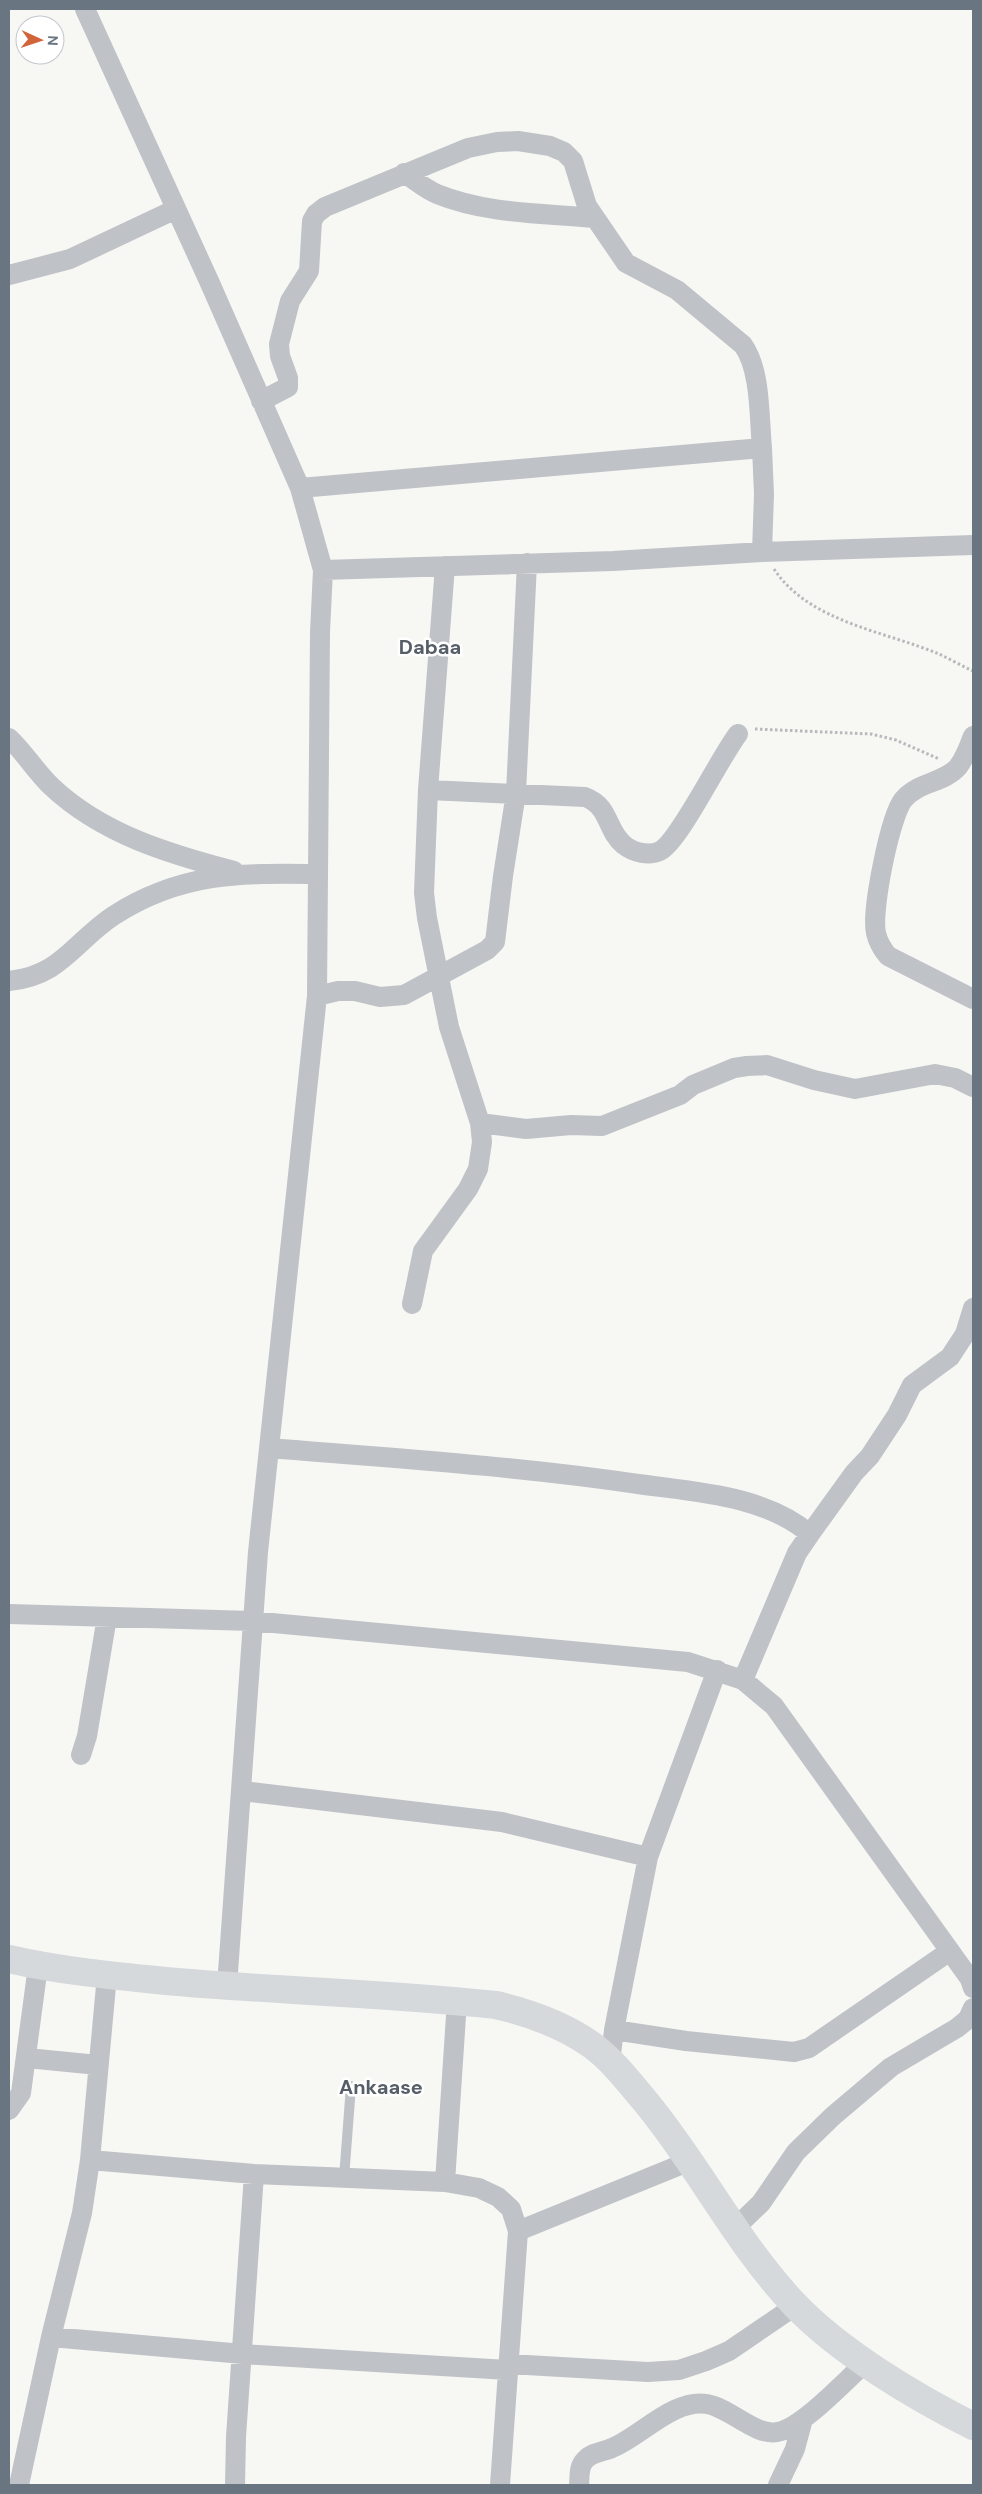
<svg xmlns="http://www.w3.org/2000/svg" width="982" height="2494" font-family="'DM Sans',sans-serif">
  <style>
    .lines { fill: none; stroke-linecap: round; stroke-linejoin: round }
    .path { stroke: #b7babc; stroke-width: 3; stroke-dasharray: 2.5 2.5; stroke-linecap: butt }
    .lane { stroke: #bfc2c6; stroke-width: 10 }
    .street { stroke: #bfc2c6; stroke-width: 20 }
    .secondary { stroke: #d5d9dc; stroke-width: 28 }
    .labels { text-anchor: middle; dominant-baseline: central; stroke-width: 5; stroke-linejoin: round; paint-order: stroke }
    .quarter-label { font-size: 20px; font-weight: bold; fill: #565f68; stroke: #fff }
  </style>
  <rect width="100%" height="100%" fill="#f7f7f4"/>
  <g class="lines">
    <path class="path" d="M 774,569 C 809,622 884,631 939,654 C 950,659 962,666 973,671
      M 755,729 L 871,734 L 896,740 L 939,759"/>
    <path class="lane" d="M 344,2178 L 351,2086"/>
    <path class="street" d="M 85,9 L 209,281 L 300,488 L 323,570 L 320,632 L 317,996 L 258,1552 L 227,1986
      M 404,173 C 415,180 425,189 437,194 C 486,214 542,213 594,218
      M 9,275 L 70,259 L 176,209
      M 261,401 L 288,387 L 288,378 L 280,356 L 279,344 L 290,301 L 309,271 L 312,221 L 316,214 L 325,207 L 468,148 L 497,142 L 518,141 L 550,146 L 564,152 L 573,161 L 587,206 L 626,263 L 677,290 L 743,345 C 761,370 759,417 762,448
      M 300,488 L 762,448 L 764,494 L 762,552
      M 323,570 L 613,561 L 762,552 L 973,545
      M 973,736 C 969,747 965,758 958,767 C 944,783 917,782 903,800 C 890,817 871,911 876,933 C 878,942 882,949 888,956 L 973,999
      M 9,738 C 25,753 36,772 52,787 C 102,834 169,854 234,871
      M 428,790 L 585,797 C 611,807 605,829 624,845 C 634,853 649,856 660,851 C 679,842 720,757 738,734
      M 9,981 C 61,976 74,942 113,916 C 181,872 241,873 318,874
      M 317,996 L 338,991 L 355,991 L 380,997 L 404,995 L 487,950 L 495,942 L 503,876 L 516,793 L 527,563
      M 480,1123 L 526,1129 L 571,1125 L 602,1126 L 680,1095 L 693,1085 L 734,1068 L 747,1066 L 767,1065 L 814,1080 L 855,1089 L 935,1074 L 955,1078 L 973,1087
      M 412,1304 L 423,1251 L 468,1189 L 478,1169 L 482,1142 L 480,1123 L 449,1027 L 427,918 L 424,893 L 428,790 L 445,566
      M 269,1448 C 392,1458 516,1466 638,1484 C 695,1492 764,1495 810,1534 L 797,1553 L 743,1680
      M 810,1534 L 854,1473 L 870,1456 L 897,1415 L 912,1385 L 950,1357 L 965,1334 L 973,1308
      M 9,1614 L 252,1621 L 688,1662 L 743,1680 L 774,1706 L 970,1979 L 973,1988
      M 81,1755 L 87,1736 L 107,1617
      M 242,1791 L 502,1822 L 648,1857
      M 614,2030 L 686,2041 L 794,2052 L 809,2048 L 822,2039 L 950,1951
      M 27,2058 L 98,2065
      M 610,2062 L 614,2030 L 648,1857 L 717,1670
      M 9,2110 L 21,2093 L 38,1966
      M 90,2160 L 254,2174 L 445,2182 L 479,2188 L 498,2197 L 511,2209 L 518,2231 L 500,2485
      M 445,2182 L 457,2001
      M 735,2228 L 761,2203 L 796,2152 L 833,2116 L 891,2067 L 957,2028 L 968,2019 L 973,2008
      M 518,2231 L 690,2161
      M 51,2337 L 243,2354 L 508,2370
      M 509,2364 L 648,2372 L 679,2370 L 706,2361 L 729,2351 L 795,2306
      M 19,2485 L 51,2337 L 82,2213 L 90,2160 L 107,1975
      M 235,2485 L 236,2437 L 254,2174
      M 579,2485 C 580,2477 578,2467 585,2460 C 592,2452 603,2452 612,2448 C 640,2437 674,2398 707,2404 C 730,2408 755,2436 777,2432 C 801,2429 847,2379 866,2362
      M 778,2485 L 795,2449 L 803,2419"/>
    <path class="secondary" d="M 9,1959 C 61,1971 114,1976 166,1981 C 276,1991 386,1993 496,2005 C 530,2013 564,2025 593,2046 C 613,2061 629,2082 645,2101 C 699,2166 737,2244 795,2305 C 840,2352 915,2397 973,2426"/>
  </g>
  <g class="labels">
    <g class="quarter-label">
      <text x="430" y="647">Dabaa</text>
      <text x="381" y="2087">Ankaase</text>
    </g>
  </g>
  <rect width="982" height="2494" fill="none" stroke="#697682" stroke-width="20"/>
  <g transform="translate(40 40) rotate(93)"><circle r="24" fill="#ffffff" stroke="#c3c8cd"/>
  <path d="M0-4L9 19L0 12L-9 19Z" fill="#d26439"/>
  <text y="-8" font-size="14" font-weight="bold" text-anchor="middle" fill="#697682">N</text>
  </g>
</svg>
